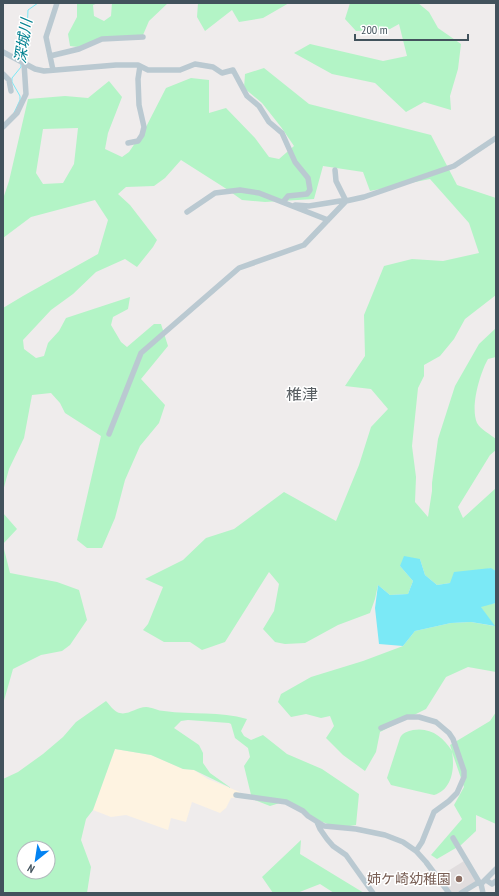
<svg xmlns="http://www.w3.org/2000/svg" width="499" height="896" font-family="'PT Sans Narrow','Noto Sans JP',sans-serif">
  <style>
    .commercial { fill: #fef3e1 }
    .education { fill: #e1ddde }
    .green { fill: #b3f4c6; fill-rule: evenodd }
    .water { fill: #7be9f6 }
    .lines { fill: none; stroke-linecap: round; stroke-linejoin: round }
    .stream { stroke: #7be9f6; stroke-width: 1 }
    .minor { stroke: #bac9d1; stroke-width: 5.5 }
    .education-dot { fill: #8d6e63; stroke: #fff; stroke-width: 1.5 }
    .labels { text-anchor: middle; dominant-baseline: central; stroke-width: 3; stroke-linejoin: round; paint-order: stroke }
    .education-label { font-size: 14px; fill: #785e54; stroke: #fff; text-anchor: end }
    .water-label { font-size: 15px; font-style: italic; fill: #038291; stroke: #fff }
    .quarter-label { font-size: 16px; fill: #585e62; stroke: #fff }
  </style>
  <rect width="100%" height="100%" fill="#efecec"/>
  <path class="commercial" d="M 115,749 L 151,755 L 183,769 L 194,770 L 208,779 L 240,792 L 239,797 L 231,798 L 226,808 L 220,813 L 192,802 L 186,822 L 171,818 L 168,830 L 126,815 L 111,817 L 93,810 Z"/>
  <path class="education" d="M 464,861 L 478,881 L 461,893 L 452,893 L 440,876 Z"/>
  <path class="green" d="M 77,3 L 98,3 L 93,5 L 94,16 L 104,21 L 111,16 L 112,3 L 168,3 L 149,21 L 143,35 L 106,37 L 78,47 L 70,46 L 68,34 L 77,17 Z
    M 198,3 L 289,3 L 263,18 L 239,22 L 232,10 L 205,31 L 197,17 Z
    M 350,3 L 418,3 L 429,12 L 438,28 L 461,44 L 458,69 L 450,96 L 451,110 L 424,102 L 406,112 L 375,83 L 332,74 L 294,53 L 310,44 L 383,61 L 407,56 L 399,24 L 390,29 L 356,31 L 345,19 Z
    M 264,68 L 309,104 L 431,135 L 457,185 L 496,198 L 496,295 L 465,319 L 454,339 L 440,356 L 424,365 L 424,376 L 418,388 L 412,446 L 416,477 L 415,502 L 428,517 L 432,491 L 432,483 L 438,439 L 455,386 L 479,344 L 496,328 L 496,357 L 488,359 C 480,373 470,407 477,423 C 481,430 490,434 496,439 L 496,450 L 490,455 L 458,507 L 463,518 L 496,488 L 496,571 L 490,568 L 450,583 L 437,585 L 425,575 L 420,559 L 400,566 L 413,581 L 408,594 L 390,595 L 378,585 L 375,599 L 370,613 L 338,625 L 305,643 L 285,644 L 275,642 L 263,629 L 274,611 L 279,584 L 269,572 L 225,642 L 202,650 L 190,642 L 164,642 L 143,630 L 148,624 L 163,587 L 145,579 L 183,560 L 206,538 L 234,529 L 284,492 L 336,521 L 359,465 L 371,427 L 388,409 L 371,389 L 345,386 L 365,356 L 364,315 L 384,266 L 412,259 L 443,261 L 479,253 L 469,223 L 430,179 L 370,191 L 363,172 L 323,166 L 314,199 L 265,202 L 242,200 L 225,188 L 181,160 L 165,178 L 154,186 L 126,187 L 118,194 L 130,205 L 157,240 L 153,247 L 137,267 L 125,259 L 96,272 L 73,294 L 51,310 L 23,340 L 24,349 L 36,358 L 44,356 L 48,343 L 59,331 L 66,318 L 130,297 L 128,309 L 113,317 L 111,325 L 121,342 L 127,347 L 154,324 L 161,324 L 168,346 L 141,379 L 165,405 L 159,423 L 140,446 L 125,480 L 115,518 L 102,548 L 87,548 L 77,540 L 101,436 L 65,413 L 60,403 L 51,393 L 32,395 L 24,438 L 9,469 L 3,491 L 3,308 L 23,296 L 98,254 L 108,220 L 95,200 L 31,217 L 3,238 L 3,199 L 9,181 L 28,99 L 65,96 L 88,98 L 109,81 L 122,97 L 108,133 L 105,149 L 122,157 L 129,152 L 146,127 L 166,88 L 191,78 L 209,80 L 209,113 L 226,108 L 255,138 L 269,157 L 279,159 L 294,146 L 281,127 L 262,103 L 244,88 L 245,74 ZM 78,128 L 74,164 L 63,183 L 43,184 L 36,173 L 43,129 Z
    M 3,513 L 17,529 L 3,544 Z
    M 3,545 L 10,573 L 57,582 L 79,590 L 87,620 L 70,645 L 62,651 L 41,655 L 13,669 L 3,704 Z
    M 496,603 L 496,672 L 468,667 L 446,677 L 426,709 L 380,732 L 376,752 L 365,771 L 343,755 L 326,738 L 334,726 L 330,716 L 321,718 L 306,714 L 291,717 L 278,702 L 281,694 L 311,677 L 363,661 L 403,646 L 415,631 L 451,623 L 471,622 L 494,626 L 480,606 Z
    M 106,701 C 109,704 113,710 117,712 C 127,717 136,707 146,707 C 152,707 158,711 164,711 C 192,715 220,711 247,719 L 241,731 L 244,736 L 251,740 L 263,735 L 287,754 L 322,769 L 359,794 L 356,825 C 327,831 309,815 286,801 L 270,806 L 252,799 L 244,766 L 250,757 L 248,748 L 235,738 L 231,724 L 229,723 L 188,720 L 181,721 L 174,728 L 199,745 L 203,753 L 203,763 L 210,773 L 231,788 L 194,770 L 183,769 L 151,755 L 115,749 L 93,810 L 86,819 L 81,840 L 91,867 L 87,893 L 3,893 L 3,825 L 4,823 L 3,823 L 3,779 L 18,772 L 43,754 L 63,737 L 76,722 ZM 24,848 L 48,848 L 48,872 L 24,872 Z
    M 496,712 L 496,824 L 476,815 L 476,831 L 461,845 L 437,859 L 431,855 L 462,819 L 454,805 L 464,787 L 452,752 C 455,768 452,790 434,795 L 391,785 L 387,778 L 400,738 C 402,733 408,731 413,730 C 431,727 443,737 452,751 L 450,745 L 490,721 Z
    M 301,840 L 300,854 L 364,893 L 334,893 L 320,884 L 297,893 L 273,893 L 262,877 Z"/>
  <path class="water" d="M 404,556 L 420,559 L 425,575 L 437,585 L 450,583 L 454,572 L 491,568 L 496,571 L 496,603 L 481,607 L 495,626 L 471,622 L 451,623 L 415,631 L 403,646 L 379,644 L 375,608 L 378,585 L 390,595 L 408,594 L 413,581 L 400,566 Z"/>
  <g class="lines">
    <path class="stream" d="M 20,59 L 20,52 L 27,31 L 28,10 L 38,3
      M 14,113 L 20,100 L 20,96 L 12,82 L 12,78 L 21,67 L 21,64"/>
    <path class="minor" d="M 3,52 L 35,69 L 44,71 L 116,65 L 138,65 L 148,70 L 180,70 L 195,64 L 213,67 L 222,73 L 233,70 L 247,96 L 259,106 L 269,122 L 282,133 L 295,162 L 308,178 L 310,190 L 307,194 L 288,196 L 283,202
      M 50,56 L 79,49 L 102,39 L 143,37
      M 53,70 L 46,37 L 57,3
      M 3,74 L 9,80 L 11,91
      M 3,127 L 17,113 L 26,94 L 24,63
      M 128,143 L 138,141 L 142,135 L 144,127 L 139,105 L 138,79 L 140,66
      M 335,170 L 336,181 L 346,201
      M 295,205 L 309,206 L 340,201 L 346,201
      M 187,212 L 215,193 L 240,190 L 259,193 L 328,220
      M 109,434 L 141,353 L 239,268 L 304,245 L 346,201 L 364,197 L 454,166 L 496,138
      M 381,728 L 407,717 L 419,717 L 436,722 L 449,733 L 453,739 L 464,771 L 464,777 L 457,793 L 449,801 L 434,812 L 422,842 L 416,851
      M 236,795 L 286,802 L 303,811 L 308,816 L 324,826 L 356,829 L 385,835 L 403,842 L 416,851 L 426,862 L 449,893
      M 317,822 L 320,829 L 327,839 L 333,846 L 346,855 L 373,893
      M 453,838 L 479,882 L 481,884 L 483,893
      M 486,880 L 492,884 L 496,881
      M 481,884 L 496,869
      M 461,893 L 479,882"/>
  </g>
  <circle class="education-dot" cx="459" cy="879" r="4"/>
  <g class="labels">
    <g class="education-label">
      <text x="451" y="879">姉ケ崎幼稚園</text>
    </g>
    <g class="water-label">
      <text transform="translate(23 41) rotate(-81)">深城川</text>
    </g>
    <g class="quarter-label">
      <text x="302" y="394">椎津</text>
    </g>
  </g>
  <rect width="499" height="896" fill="none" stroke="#42525c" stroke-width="8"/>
  <g transform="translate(36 860) rotate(210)"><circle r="19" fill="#ffffff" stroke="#b3babe"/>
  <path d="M0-3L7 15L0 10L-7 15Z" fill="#0383f2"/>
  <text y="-6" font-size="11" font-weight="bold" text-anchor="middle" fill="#42525c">N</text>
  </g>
  <path d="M355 34v6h113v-6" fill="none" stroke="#42525c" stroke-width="2"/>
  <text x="361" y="34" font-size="12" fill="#42525c" stroke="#ffffff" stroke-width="3" paint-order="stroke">200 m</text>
</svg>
